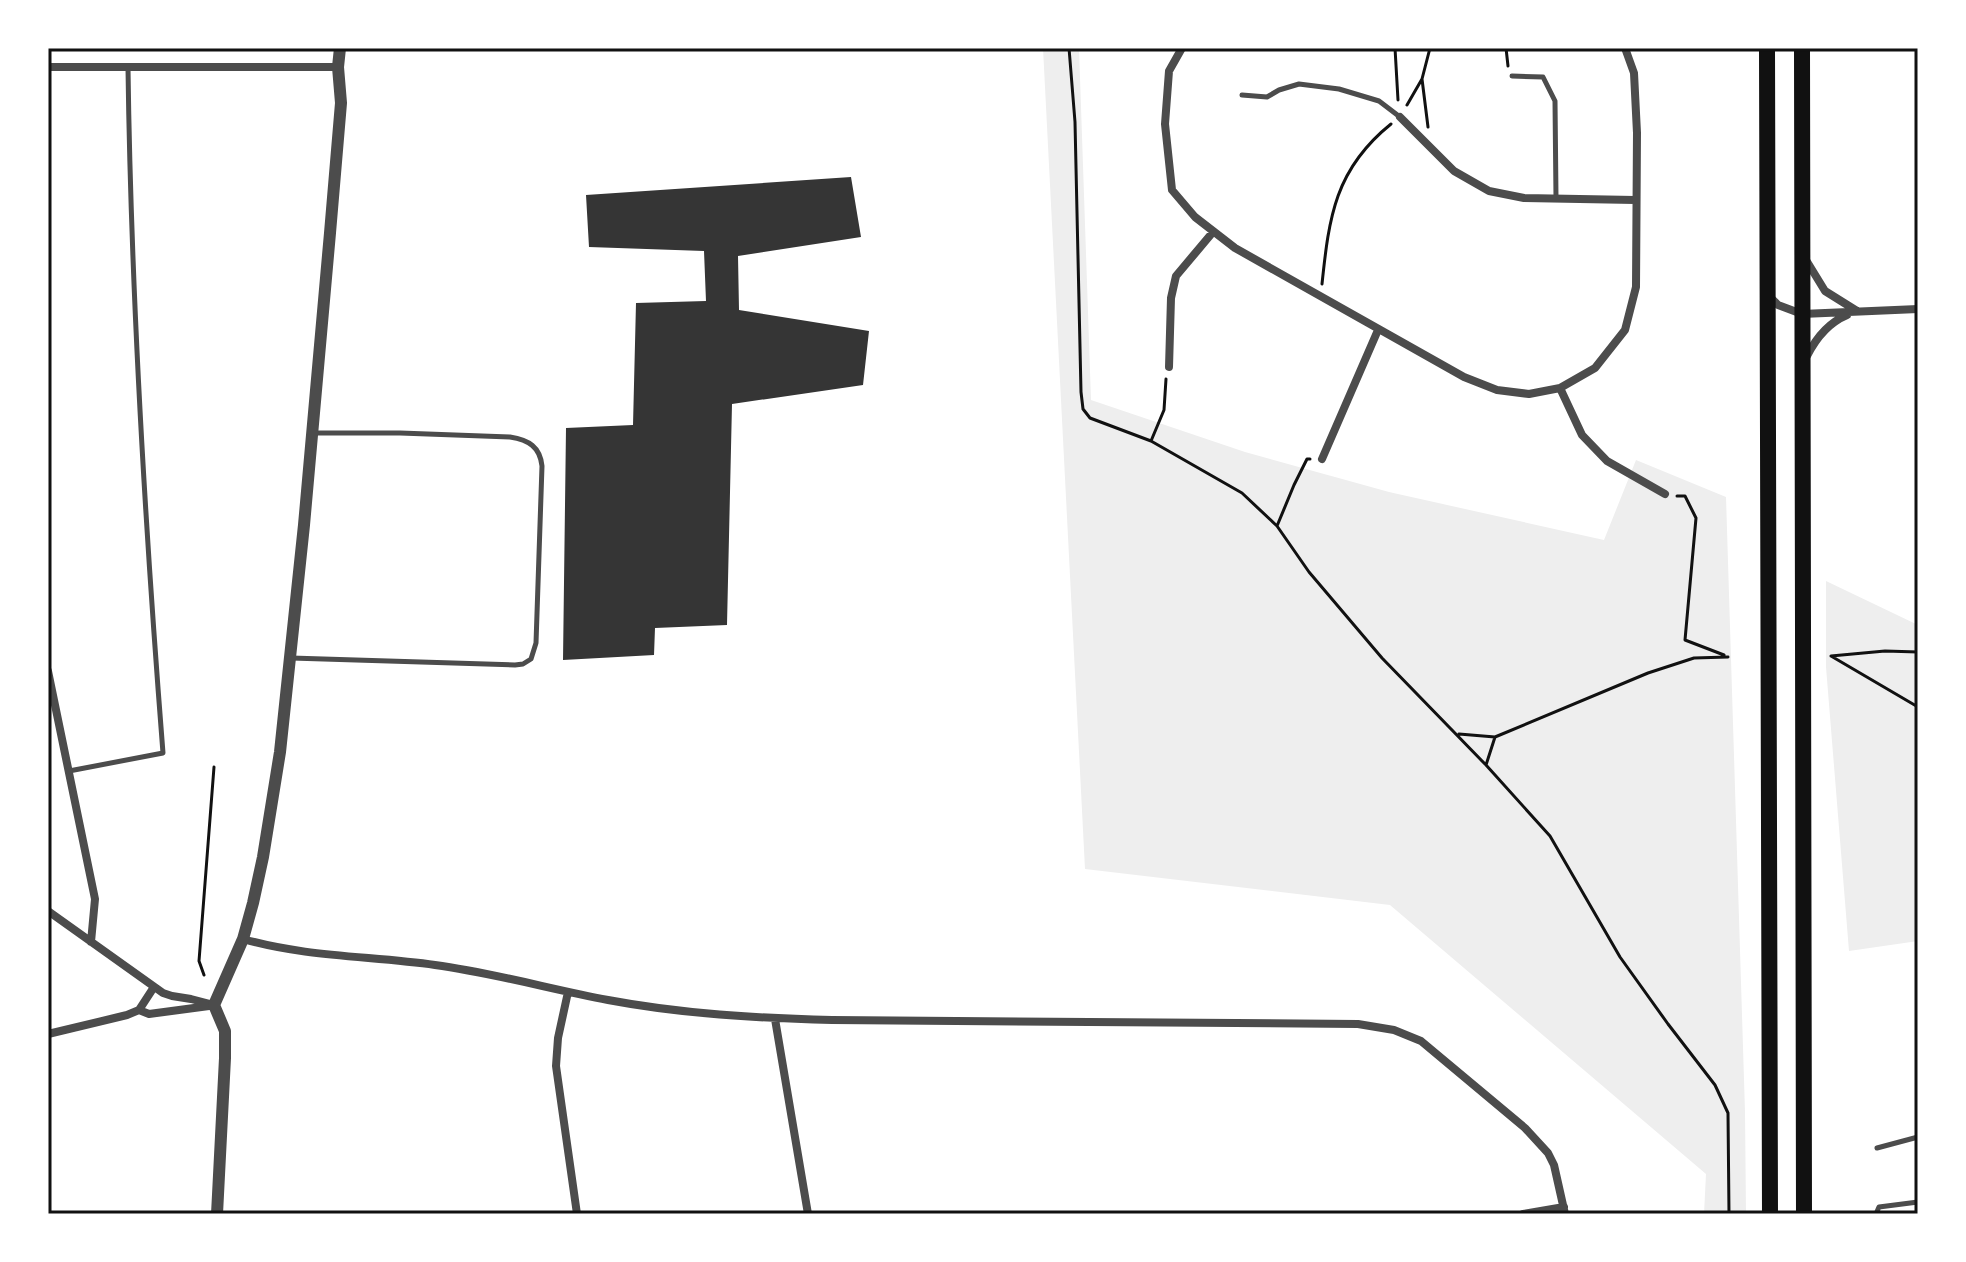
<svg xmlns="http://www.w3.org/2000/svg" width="1966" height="1262" font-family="Karla,sans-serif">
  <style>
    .green { fill: #eee }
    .building { fill: #353535 }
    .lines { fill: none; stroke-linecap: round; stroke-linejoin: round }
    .path { stroke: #111; stroke-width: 3 }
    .service { stroke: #4c4c4c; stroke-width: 5 }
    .minor { stroke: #4c4c4c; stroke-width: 8 }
    .tertiary { stroke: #4c4c4c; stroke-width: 12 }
    .trunk { stroke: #111; stroke-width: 16 }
    .neatline { fill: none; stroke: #111; stroke-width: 3 }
  </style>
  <rect width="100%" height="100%" fill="#fff"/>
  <path class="green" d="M 1043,48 L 1079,48 L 1091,400 L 1245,452 L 1389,492 L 1604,540 L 1636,460 L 1726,497 L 1745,1112 L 1746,1214 L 1704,1214 L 1706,1174 L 1390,905 L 1085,869 Z
    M 1826,581 L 1918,625 L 1918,941 L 1849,951 L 1826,667 Z"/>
  <path class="building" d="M 851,177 L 861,237 L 738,256 L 739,310 L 869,331 L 863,385 L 732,404 L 727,625 L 655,628 L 654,655 L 563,660 L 566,428 L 633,425 L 636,303 L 706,301 L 704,251 L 589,247 L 586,195 Z"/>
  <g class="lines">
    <path class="path" d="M 1069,48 L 1075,122 L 1081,392 L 1083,409 L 1090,418 L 1151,441 L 1242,493 L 1277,526
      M 1395,48 L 1398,100
      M 1506,48 L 1508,66
      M 1422,79 L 1428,127
      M 1407,105 L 1422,79 L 1430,48
      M 1322,284 C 1329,217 1335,169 1391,124
      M 1151,441 L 1164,410 L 1166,379
      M 1310,459 L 1307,459 L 1294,485 L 1277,526 L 1309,572 L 1382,658 L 1485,764
      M 1677,496 L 1685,496 L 1696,518 L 1685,640 L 1724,655
      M 1831,656 L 1918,707
      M 1831,656 L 1885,651 L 1918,652
      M 1459,734 L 1495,737 L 1648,673 L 1694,658 L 1728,657
      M 1495,737 L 1486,765 L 1550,836 L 1620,957 L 1668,1024 L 1715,1085 L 1728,1113 L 1729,1214
      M 204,975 L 199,961 L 214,767"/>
    <path class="service" d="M 1512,76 L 1543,77 L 1555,101 L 1556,198
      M 1242,95 L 1267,97 L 1279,90 L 1299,84 L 1339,89 L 1379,101 L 1400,117
      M 291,658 L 515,665 L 523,664 L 531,659 L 536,643 L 542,466 C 540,447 529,440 510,437 L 400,433 L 314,433
      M 69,771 L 163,753 C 145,525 131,296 128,68
      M 1877,1148 L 1918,1137
      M 1876,1214 L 1879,1207 L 1918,1202"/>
    <path class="minor" d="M 1182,48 L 1169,71 L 1165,124 L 1172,190 L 1195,217 L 1235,248 L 1464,377 L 1497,390 L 1529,394 L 1560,388 L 1595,368 L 1625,330 L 1636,287 L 1637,133 L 1634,73 L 1625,48
      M 48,67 L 338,67
      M 1400,117 L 1454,171 L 1489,191 L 1524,198 L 1635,200
      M 1806,260 L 1825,291 L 1857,311
      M 1769,296 L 1778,305 L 1802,314 L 1918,309
      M 1807,356 C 1816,338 1828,323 1847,315
      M 1169,367 L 1171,298 L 1176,276 L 1213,232
      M 1560,388 L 1582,435 L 1607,461 L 1665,494
      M 1322,459 L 1378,330
      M 48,671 L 95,899 L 91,942
      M 48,911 L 163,993 L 172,996 L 191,999 L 214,1005
      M 243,939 C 305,957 371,956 435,965 C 494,973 550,989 608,1000 C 682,1014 757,1018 832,1020 L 1358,1024 L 1394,1030 L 1421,1041 L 1525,1128 L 1548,1153 L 1554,1165 L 1565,1214
      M 568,992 L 558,1038 L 556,1066 L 577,1214
      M 139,1010 L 149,1014 L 209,1006
      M 775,1019 L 808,1214
      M 48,1034 L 127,1015 L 139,1010 L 154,987
      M 1523,1214 L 1564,1207"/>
    <path class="tertiary" d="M 217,1214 L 225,1058 L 225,1031 L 214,1005 L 243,939 L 253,903 L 263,857 L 280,752 L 304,525 L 330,233 L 341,103 L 338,67 L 340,48"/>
    <path class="trunk" d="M 1767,48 L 1770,1214
      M 1802,48 L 1804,1214"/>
  </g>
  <rect width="1966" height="1262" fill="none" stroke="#ffffff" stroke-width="100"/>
  <rect x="50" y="50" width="1866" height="1162" class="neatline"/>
</svg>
